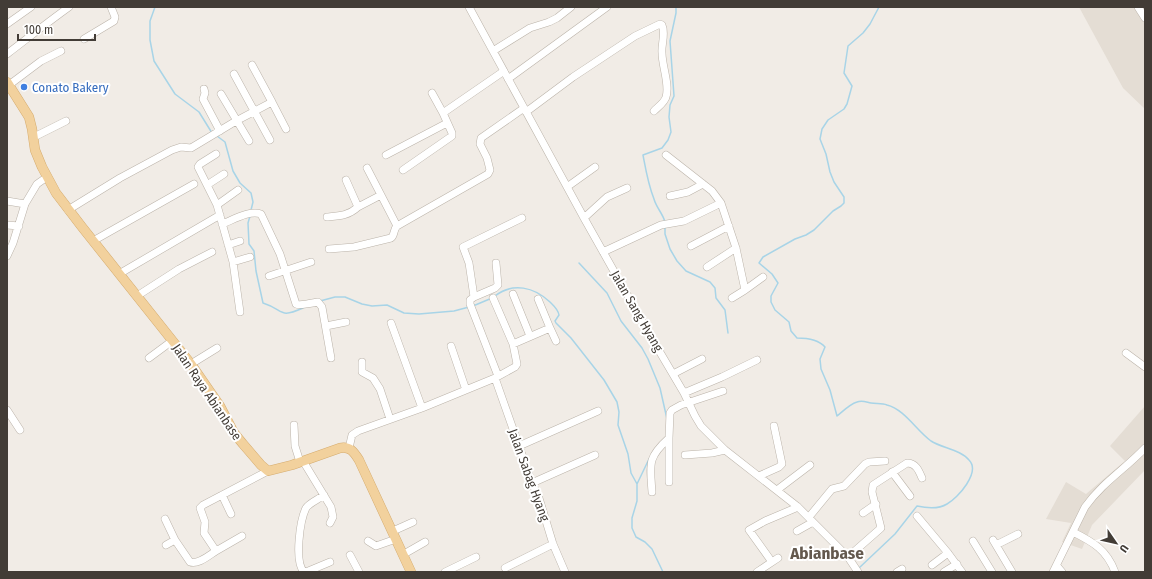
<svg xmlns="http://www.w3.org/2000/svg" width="1152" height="579" font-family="'Fira Sans Condensed',sans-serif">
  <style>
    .residential { fill: #e4ddd4 }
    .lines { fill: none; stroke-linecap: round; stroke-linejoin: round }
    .stream { stroke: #a8d4e7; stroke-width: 1.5 }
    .minor-casing { stroke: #bbb3a9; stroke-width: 8 }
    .major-casing { stroke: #d5ac6f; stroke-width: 10 }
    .minor { stroke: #fff; stroke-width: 7 }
    .major { stroke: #f2d19d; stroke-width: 9 }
    .shop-dot { fill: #3f7fe0; stroke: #fff; stroke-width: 1.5 }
    .labels { text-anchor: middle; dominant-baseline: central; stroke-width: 4; stroke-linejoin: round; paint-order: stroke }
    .shop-label { font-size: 13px; fill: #366cbe; stroke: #fff; text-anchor: start }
    .street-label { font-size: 13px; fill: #423c36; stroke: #fff }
    .district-label { font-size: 17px; font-weight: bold; fill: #64594e; stroke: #fff }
  </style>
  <rect width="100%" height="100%" fill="#f1ece6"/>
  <path class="residential" d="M 1079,7 L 1145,7 L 1145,109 L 1123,88 Z
    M 1145,406 L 1145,470 L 1092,525 L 1082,549 L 1062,542 L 1071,523 L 1046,519 L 1066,482 L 1086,494 L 1125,461 L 1110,446 Z"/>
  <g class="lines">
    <path class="stream" d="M 155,7 L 150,21 L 150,40 L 154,61 L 175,94 L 199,112 L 212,133
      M 217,136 L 225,142 L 233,171 L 240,183 L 251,193 L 253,202 L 251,210
      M 250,216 L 248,223 L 249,244 L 254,251 L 256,271 L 263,303 C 285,310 278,319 303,308
      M 665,222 C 663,214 656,207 654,199 C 648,184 646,171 643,155 L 662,148 L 668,140 L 671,132 L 669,117 L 670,105 L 674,96 L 670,41 L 676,13 L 676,7
      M 665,226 L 665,234 L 670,249 L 677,261 L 686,271 L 710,282 L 715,288 L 716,298 L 725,310 L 728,333
      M 579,263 L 607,293 L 621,321 L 642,348 L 648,359 L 660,388 L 667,419
      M 495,296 C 513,282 534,287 550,302 C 554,306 558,309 559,315 L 555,321 L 556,323 L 571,338 L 604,380 L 617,402 L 619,412 L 618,425 L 628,454 L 631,473 L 637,484
      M 320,301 L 335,297 L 345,297 L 362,304 L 372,306 L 387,305 L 404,313 L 419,314 L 454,311 L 469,307
      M 473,306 L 492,298
      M 649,459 L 637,484 L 637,501 L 632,518 L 632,528 L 636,537 L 645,542 L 652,549 L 663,572
      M 859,568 L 895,534 L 917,506 C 926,508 939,509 947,504 C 958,498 981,472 969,460 C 961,450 942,448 931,441 C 917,431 904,409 887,405 C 882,403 876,404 871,403 C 866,402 862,400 857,402 C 850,404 843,411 837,416 L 830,390 L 821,369 L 820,359 L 825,347 C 818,339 807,338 797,338 L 791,331 L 789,322 L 775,310 L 771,302 L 771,296 L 778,283 L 772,274 L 759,263 L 763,257 L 795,239 L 806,235 L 814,230 L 833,211 L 841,206 L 844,203 L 844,197 L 834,182 L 830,172 L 826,154 L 820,139 L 822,129 L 828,120 L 844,109 L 847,104 L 852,86 L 844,73 L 848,46 L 863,33 L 870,24 L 879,7"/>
    <defs>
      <path id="minor" d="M 469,7 L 584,218 L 651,337 L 684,393 L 695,416 L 701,426 L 725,450 L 798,507 L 848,557 L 858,572
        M 1138,7 L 1145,18
        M 7,24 L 31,7
        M 84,39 L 114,21 L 115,17 L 111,7
        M 493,51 L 530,28 L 549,22 L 557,18 L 571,7
        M 7,54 C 28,38 48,22 69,7
        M 252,65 L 272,102
        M 234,74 L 270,140
        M 508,79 L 607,7
        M 9,85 L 41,61 L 61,51
        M 204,89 L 205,93 L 203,99 L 220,131
        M 432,93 L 443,113
        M 221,94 L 249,141
        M 526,112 L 573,77 L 635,36 L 660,24 L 662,25 C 666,33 661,45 662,53 C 662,66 670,85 666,97 C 665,102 658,107 654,111
        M 34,137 L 66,121
        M 216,154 L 200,164 L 198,167 L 217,205 L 233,262 L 240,312
        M 386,155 L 447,123
        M 666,155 L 712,191 L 721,203
        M 367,168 L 381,195
        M 403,170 L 452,136 L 452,133 L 443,113 L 504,71
        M 346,180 L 358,207 L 381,195 L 397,226 L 488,174 L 490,170 L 487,158 L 480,144 L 481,138 L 524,108
        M 207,185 L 224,174
        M 567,187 L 595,167
        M 670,196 L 688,192 L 703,184
        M 7,201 L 25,204
        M 217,205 L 238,190
        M 68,210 L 120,178 L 172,150 L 181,147 L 191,148 L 236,121 L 272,102 L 286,129
        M 327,217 C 339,216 348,216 358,207
        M 584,218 L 607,197 L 627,188
        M 222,224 C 233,220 249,210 261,214 L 280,254 L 296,304 C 300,306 312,303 318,302 L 322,307 L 331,358
        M 7,225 L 19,226
        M 93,241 L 194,184
        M 228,245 L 240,241
        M 691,246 L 729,226
        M 329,249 L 354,247 L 391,238 C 395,235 393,230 397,226
        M 603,252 L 661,225 L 684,221 L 721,203 L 736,248 L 745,290 L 732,298
        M 7,256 L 13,243 L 25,204 L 37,184 L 47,177
        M 233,262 L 250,257
        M 707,267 L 736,248
        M 119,274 L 220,215
        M 269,276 L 311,262
        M 745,290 L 763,277
        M 513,294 L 530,336
        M 137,296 L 179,269 L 212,252
        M 474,297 L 495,288 L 498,285 L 496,263
        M 391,323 L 422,408
        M 326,326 L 346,322
        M 550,328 L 556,341
        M 513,344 L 550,328 L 538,299
        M 451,346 L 466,390
        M 1126,353 L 1145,367
        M 149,358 L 172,341
        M 362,362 L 362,372 L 373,378 L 380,389 L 390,419
        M 191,364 L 217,348
        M 673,374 L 702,359
        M 498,376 L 470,304 L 470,300 L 474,297 L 469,263 L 463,247 L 522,218
        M 495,378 L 532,483 L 539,498 L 553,544 L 565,572
        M 684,393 L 722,377 L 757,360
        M 7,410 L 20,430
        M 294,425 L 295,446 L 300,462
        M 669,438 L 669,482
        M 519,446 L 598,411
        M 349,448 L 352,435 L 358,431 L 422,408 L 495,378 L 515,367 L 517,364 L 513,344 L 493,298
        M 685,455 L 712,453 L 725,450
        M 303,461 L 331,507 L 333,517 L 330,523
        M 892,472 L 910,496
        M 759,476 L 779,467 L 782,464 L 774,426
        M 532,483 L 595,455
        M 777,490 L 810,465
        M 652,492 C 650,464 647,458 669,438 L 670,413 L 672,410 L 681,405 L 723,391
        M 222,495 L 231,514
        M 863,513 L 876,504
        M 917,516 L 948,553 L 962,572
        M 809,517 L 832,489 L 844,486 L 865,464 L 869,462 L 885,461
        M 165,519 L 175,540 L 190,562 C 198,565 208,556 216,551
        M 393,531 L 413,522
        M 797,531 L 813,522
        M 1073,532 C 1093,542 1107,550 1115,572
        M 242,536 L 216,551 L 204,533 L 205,522 L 200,508 L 203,505 L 268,471
        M 993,540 L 1012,572
        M 368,541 L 376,546 L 396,539
        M 973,541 L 992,572
        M 166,545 L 175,540
        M 996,545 L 1018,534
        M 404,554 L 425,542
        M 350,555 L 359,572
        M 848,557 L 881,528 L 872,492 L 873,485 L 907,463 C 916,463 919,471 922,478
        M 772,562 L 749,530 L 765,521 L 798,507
        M 932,565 L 948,553
        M 1057,566 L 1062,572
        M 505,568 L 553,544
        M 304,572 C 294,562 300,520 306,508 C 309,503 319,499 324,495
        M 306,572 L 330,562
        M 445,572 L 476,557
        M 757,572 L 778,558
        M 897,572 L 902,569
        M 944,572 L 957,564
        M 1053,572 L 1085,507 C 1103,482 1124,470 1145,448"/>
      <path id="major" d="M 7,82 L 29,117 L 32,129 L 35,150 L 42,167 L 56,193 L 82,227 L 191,364 L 220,406 L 234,433 L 243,444 L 261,465 L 268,471 L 292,465 L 340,448 C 350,446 354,452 359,460 L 411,572"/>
    </defs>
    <use href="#minor" class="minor-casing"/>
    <use href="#major" class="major-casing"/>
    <use href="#minor" class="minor"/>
    <use href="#major" class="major"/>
  </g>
  <circle class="shop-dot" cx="24" cy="87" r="4"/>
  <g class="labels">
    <g class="shop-label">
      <text x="32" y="87">Conato Bakery</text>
    </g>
    <g class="street-label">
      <text transform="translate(637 311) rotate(60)">Jalan Sang Hyang</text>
      <text transform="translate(207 392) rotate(56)">Jalan Raya Abianbase</text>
      <text transform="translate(529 475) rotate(70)">Jalan Sabag Hyang</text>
    </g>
    <g class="district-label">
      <text x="827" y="553">Abianbase</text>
    </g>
  </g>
  <rect width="1152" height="579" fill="none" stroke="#423c36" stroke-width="16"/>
  <g transform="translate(1116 543) rotate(124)" stroke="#ffffff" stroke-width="3" paint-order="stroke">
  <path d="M0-3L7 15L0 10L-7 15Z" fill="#423c36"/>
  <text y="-6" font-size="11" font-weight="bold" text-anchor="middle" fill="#423c36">U</text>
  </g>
  <path d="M18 34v6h77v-6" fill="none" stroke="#423c36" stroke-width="2"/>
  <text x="24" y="34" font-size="12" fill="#423c36" stroke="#ffffff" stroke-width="3" paint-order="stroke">100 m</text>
</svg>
